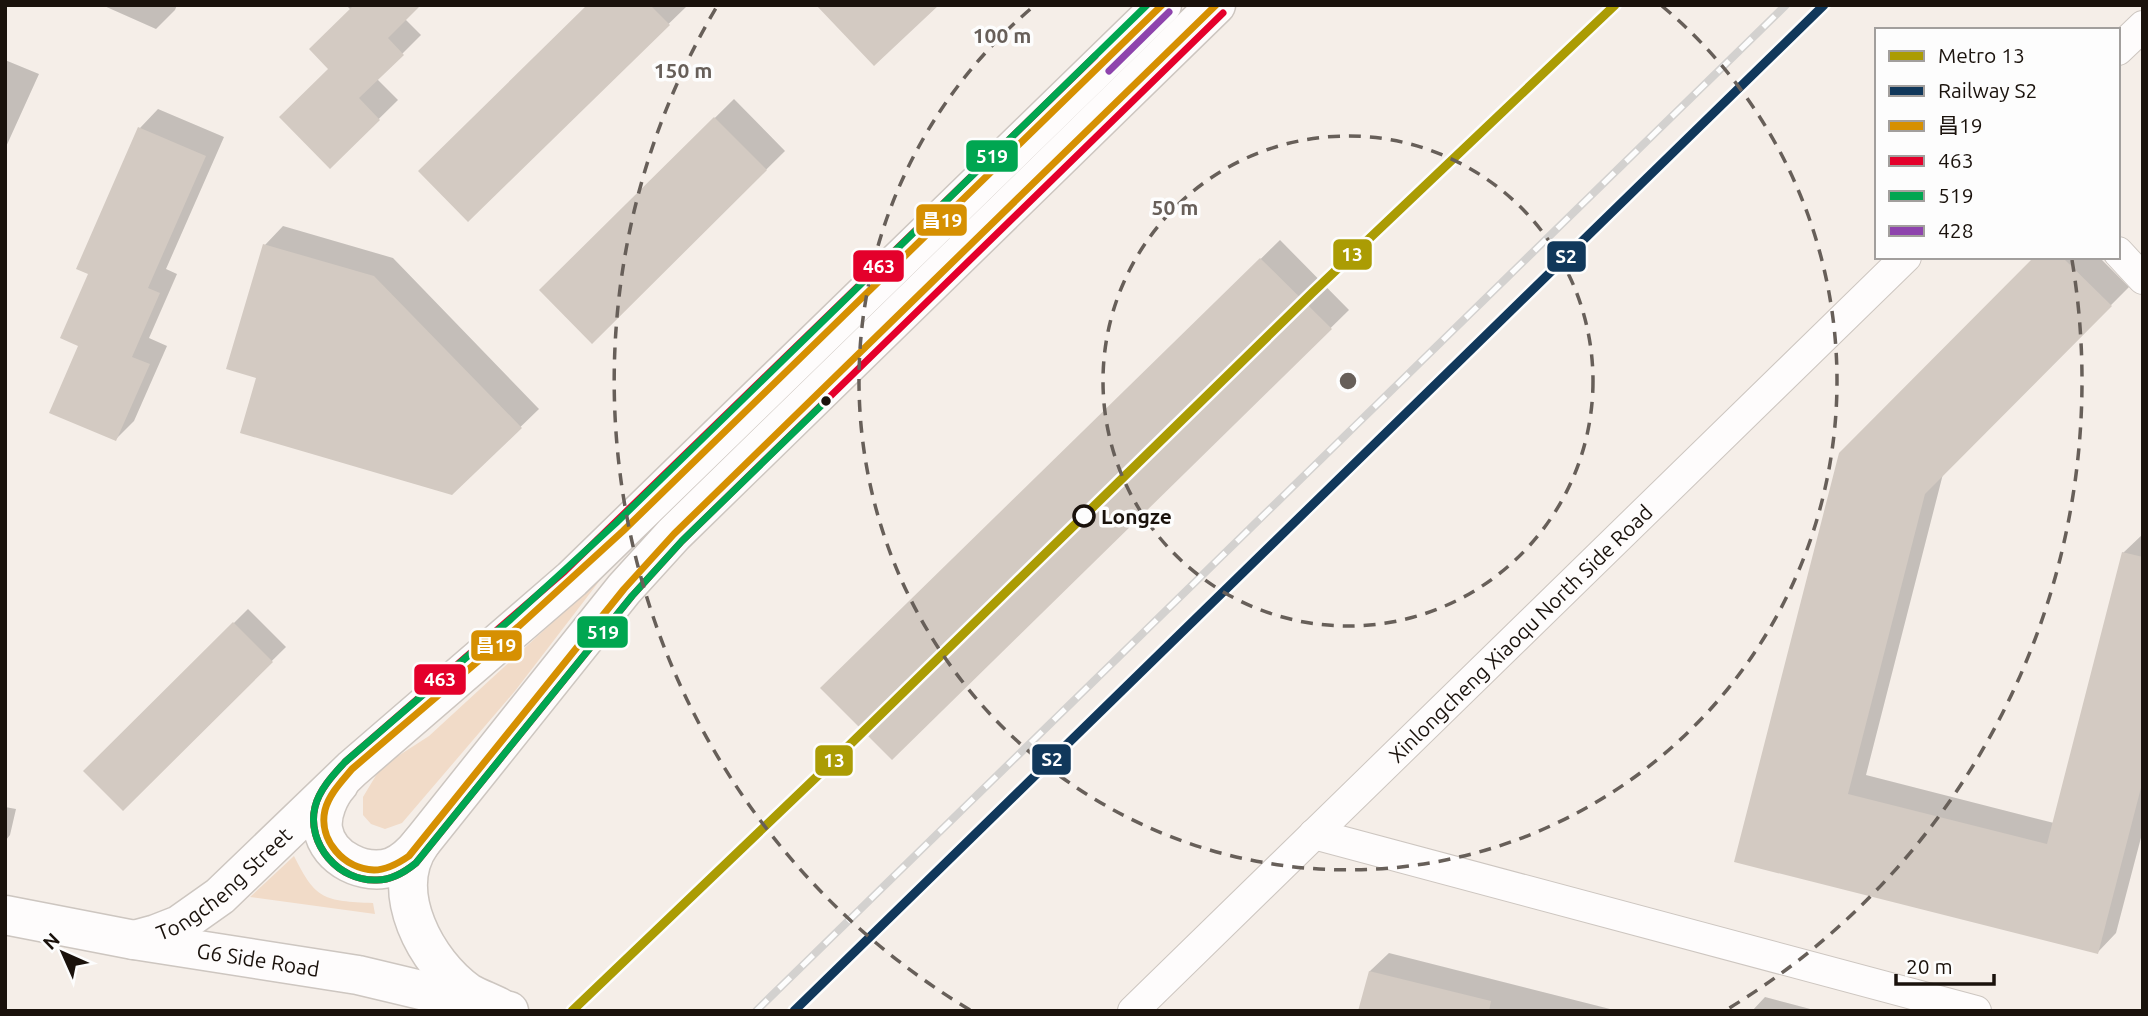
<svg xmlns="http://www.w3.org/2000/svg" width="2148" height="1016" font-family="Ubuntu,'Noto Sans SC',sans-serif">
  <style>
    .green { fill: #f1dbc8 }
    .shadow { fill: #0003 }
    .building { fill: #d3cac2 }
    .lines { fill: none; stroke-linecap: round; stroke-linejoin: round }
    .street-casing { stroke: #cdc6c0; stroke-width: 32 }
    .secondary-casing { stroke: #cdc6c0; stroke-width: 41 }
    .primary-casing { stroke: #cdc6c0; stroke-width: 41 }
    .street { stroke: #fefcfc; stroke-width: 30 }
    .secondary { stroke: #fefcfc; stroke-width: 38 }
    .primary { stroke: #fefcfc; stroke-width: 38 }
    .rail-casing { stroke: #d3d1cf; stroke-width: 8 }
    .rail { stroke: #fdfdfd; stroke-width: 5; stroke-dasharray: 16; stroke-linecap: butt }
    .bus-1-casing { stroke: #fdfdfd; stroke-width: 12 }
    .bus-2-casing { stroke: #fdfdfd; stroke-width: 12 }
    .bus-3-casing { stroke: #fdfdfd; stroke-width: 12 }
    .bus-4-casing { stroke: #fdfdfd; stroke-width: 12 }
    .bus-1 { stroke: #d69002; stroke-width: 7 }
    .bus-2 { stroke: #e4002b; stroke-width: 7 }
    .bus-3 { stroke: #00a651; stroke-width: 7 }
    .bus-4 { stroke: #8e44ad; stroke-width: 7 }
    .rail-1-casing { stroke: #fdfdfd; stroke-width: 14 }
    .rail-1 { stroke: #11385b; stroke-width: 9 }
    .metro-1-casing { stroke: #fdfdfd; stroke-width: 14 }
    .metro-1 { stroke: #ab9c04; stroke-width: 9 }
    .ring { fill: none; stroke: #675f59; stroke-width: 3.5; stroke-dasharray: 12 9 }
    .bus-dot { fill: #1a120c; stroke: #fdfdfd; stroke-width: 2.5 }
    .stop-dot { fill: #fdfdfd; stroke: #1a120c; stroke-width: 3.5 }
    .labels { text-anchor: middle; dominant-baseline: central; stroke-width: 7; stroke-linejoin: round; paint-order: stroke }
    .stop-label { font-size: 21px; font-weight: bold; fill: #1a120c; stroke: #fdfdfd; text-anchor: start }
    .street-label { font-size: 21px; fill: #1a120c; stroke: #fdfdfd }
    .centre { fill: #675f59; stroke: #fdfdfd; stroke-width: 3.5 }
    .ring-label { font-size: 21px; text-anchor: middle; font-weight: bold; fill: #675f59; stroke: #fdfdfd; stroke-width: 7; stroke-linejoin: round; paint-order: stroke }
    .line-badge { stroke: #fdfdfd; stroke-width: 2.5 }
    .badge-label { font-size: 19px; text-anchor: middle; font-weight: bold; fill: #fff }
  </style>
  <rect width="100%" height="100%" fill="#f5eee8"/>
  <path class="green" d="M 604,575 L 515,691 L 402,823 L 385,829 L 371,824 L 363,815 L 363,797 L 381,767 L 429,736 Z
    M 294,856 C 316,900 324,901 373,903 L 375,914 L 250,897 Z"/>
  <path class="shadow" d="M 102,5 L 177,5 L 175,10 L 156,29 Z
    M 346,5 L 419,5 L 405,19 L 421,35 L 377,79 L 398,100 L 330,167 L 330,69 L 351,10 Z
    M 589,5 L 687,6 L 468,219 Z
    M 5,60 L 39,74 L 5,149 Z
    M 734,99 L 785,151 L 592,341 L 541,290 Z
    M 158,109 L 224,137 L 166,269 L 177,274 L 149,338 L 167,346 L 134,421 L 116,439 L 80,345 L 90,273 L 79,268 L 140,128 Z
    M 283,226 L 393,258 L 539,409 L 452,493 L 258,376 L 265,245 Z
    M 1280,240 L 1349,310 L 892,758 L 823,688 Z
    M 2036,257 L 2099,257 L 2129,287 L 1943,474 L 1866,775 L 2054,823 L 2123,553 L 2143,534 L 2143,830 L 2116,933 L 2098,952 L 1736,860 Z
    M 248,609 L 286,647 L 123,808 L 85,771 Z
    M 5,807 L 16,809 L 10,835 L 6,840 Z
    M 1389,953 L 1618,1011 L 1360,1011 L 1370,971 Z
    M 1765,997 L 1818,1011 L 1752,1011 Z"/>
  <path class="building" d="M 354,5 L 421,5 L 388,38 L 404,55 L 359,98 L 380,120 L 330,169 L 279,117 L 328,69 L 309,49 Z
    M 587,5 L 650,5 L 670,25 L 468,222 L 418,171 Z
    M 816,5 L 939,5 L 874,66 Z
    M 714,117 L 767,170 L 592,344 L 539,290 Z
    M 138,127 L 206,156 L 148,288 L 160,293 L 132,357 L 150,364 L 116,441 L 49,413 L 78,346 L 60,338 L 88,274 L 76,269 Z
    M 263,244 L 374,276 L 522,428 L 452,495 L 240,433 L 256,378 L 226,369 Z
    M 2034,257 L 2062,257 L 2112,306 L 1925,494 L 1848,794 L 2047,844 L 2122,552 L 2143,557 L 2143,780 L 2098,954 L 1734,862 L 1839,453 Z
    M 1260,258 L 1332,329 L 892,760 L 820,688 Z
    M 233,622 L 273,662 L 123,811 L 83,771 Z
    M 1369,971 L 1491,1001 L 1489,1011 L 1358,1011 Z"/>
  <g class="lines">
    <defs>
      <g id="street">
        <path d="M 2118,50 L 2143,26"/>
        <path d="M 2118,252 L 2143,279"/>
        <path d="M 1314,834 L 1976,1011"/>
        <path id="s1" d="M 1133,1011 L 1906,257"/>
      </g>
      <g id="secondary">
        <path d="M 339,784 C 329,795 321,814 323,829 C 328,859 365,876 392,867 C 404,862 413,853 421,843"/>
        <path id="s2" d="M 134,940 L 156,934 L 179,925 L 220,896 L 352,769 L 572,579 L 1162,5"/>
        <path d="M 499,1007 C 489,1002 478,998 469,993 C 426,963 387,891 421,843 L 624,589 L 674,534 L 1216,5"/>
      </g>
      <g id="primary">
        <path id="s3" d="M 5,915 L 134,940 L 358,975 L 509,1011"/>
      </g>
    </defs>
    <use href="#street" class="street-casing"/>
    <use href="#secondary" class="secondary-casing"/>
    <use href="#primary" class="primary-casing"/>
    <use href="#street" class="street"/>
    <use href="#secondary" class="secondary"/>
    <use href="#primary" class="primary"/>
    <defs>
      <path id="rail" d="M 756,1011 L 1786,5"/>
    </defs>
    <use href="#rail" class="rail-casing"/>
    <use href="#rail" class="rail"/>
    <defs>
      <path id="bus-1" d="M 1162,5 L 623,531 L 518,627 L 352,769 C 342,781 329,794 325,810 C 318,840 344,869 374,870 C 387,870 399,863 409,856 L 624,589 L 674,534 L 1216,5"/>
      <path id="bus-2" d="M 1095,56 L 565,571 L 345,762 C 333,775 319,790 315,807 C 306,844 339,882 377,880 C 391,880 405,872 416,863 L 632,596 L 682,541 L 1223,13"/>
      <path id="bus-3" d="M 826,401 L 682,541 L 632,596 L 416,863 C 405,872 391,880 377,880 C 339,882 306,844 315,807 C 319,790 333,775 345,762 L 511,619 L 616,523 L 1147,5"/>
      <path id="bus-4" d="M 1109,71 L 1169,12"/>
    </defs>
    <use href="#bus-1" class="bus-1-casing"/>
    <use href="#bus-2" class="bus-2-casing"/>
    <use href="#bus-3" class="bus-3-casing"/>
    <use href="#bus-4" class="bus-4-casing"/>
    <use href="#bus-1" class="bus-1"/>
    <use href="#bus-2" class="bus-2"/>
    <use href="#bus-3" class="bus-3"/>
    <use href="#bus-4" class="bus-4"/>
    <defs>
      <path id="rail-1" d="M 794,1011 L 1824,5"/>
    </defs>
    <use href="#rail-1" class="rail-1-casing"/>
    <use href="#rail-1" class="rail-1"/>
    <defs>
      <path id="metro-1" d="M 572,1011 L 829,765 L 1312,293 L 1615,5"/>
    </defs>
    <use href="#metro-1" class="metro-1-casing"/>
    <use href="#metro-1" class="metro-1"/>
  </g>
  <g class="ring">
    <circle cx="1348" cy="381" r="245"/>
    <path d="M1662 6A489 489 0 1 1 1034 6"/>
    <path d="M970 1010A734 734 0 0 1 716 8M2072 260A734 734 0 0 1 1726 1010"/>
  </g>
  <circle class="bus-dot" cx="826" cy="401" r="6"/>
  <circle class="stop-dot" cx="1084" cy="516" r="10"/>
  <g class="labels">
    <g class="stop-label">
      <text x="1101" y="516">Longze</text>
    </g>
    <g class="street-label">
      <text stroke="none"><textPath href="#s1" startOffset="541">Xinlongcheng Xiaoqu North Side Road</textPath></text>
      <text stroke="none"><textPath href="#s2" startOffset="108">Tongcheng Street</textPath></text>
      <text stroke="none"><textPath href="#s3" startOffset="257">G6 Side Road</textPath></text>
    </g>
  </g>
  <circle cx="1348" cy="381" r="10" class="centre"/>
  <g class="ring-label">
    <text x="1002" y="43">100 m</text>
    <text x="683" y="78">150 m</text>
    <text x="1175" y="215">50 m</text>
  </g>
  <g class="line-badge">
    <rect x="965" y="139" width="54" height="34" rx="7" fill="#00a651"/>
    <rect x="915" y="203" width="53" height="34" rx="7" fill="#d69002"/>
    <rect x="1332" y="238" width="41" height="33" rx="7" fill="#ab9c04"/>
    <rect x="1546" y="240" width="41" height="33" rx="7" fill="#11385b"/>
    <rect x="852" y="249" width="53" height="34" rx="7" fill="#e4002b"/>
    <rect x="576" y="615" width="53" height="34" rx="7" fill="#00a651"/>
    <rect x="470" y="629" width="53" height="33" rx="7" fill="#d69002"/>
    <rect x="413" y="663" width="54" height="33" rx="7" fill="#e4002b"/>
    <rect x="1031" y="743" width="41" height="33" rx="7" fill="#11385b"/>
    <rect x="814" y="744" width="40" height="33" rx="7" fill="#ab9c04"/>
  </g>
  <g class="badge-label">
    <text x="992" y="163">519</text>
    <text x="942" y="227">昌19</text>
    <text x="1352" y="261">13</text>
    <text x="1566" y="263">S2</text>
    <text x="879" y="273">463</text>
    <text x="603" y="639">519</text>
    <text x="496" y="652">昌19</text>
    <text x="440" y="686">463</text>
    <text x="1052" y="766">S2</text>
    <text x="834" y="767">13</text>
  </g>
  <rect width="2148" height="1016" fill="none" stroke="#1a120c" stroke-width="14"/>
  <rect x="1875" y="28" width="245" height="231" fill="#fdfdfd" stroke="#a29f9d" stroke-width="2"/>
  <rect x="1889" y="51" width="35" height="10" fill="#ab9c04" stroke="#a29f9d" stroke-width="2"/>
  <text x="1938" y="63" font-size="21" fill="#1a120c">Metro 13</text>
  <rect x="1889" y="86" width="35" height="10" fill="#11385b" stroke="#a29f9d" stroke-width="2"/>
  <text x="1938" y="98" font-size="21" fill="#1a120c">Railway S2</text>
  <rect x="1889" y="121" width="35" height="10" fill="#d69002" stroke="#a29f9d" stroke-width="2"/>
  <text x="1938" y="133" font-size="21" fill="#1a120c">昌19</text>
  <rect x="1889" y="156" width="35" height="10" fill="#e4002b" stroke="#a29f9d" stroke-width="2"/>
  <text x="1938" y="168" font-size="21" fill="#1a120c">463</text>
  <rect x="1889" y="191" width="35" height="10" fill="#00a651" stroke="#a29f9d" stroke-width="2"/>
  <text x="1938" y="203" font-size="21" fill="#1a120c">519</text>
  <rect x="1889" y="226" width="35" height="10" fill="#8e44ad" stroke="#a29f9d" stroke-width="2"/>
  <text x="1938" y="238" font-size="21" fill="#1a120c">428</text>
  <g transform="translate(63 953) rotate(315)" stroke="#fdfdfd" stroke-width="5" paint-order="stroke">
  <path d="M0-5L12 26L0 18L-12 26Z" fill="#1a120c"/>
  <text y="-10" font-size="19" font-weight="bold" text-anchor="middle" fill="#1a120c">N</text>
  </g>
  <path d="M1896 974v10h98v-10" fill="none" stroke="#1a120c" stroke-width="3.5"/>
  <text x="1906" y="974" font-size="21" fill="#1a120c" stroke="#fdfdfd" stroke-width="5" paint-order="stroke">20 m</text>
</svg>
